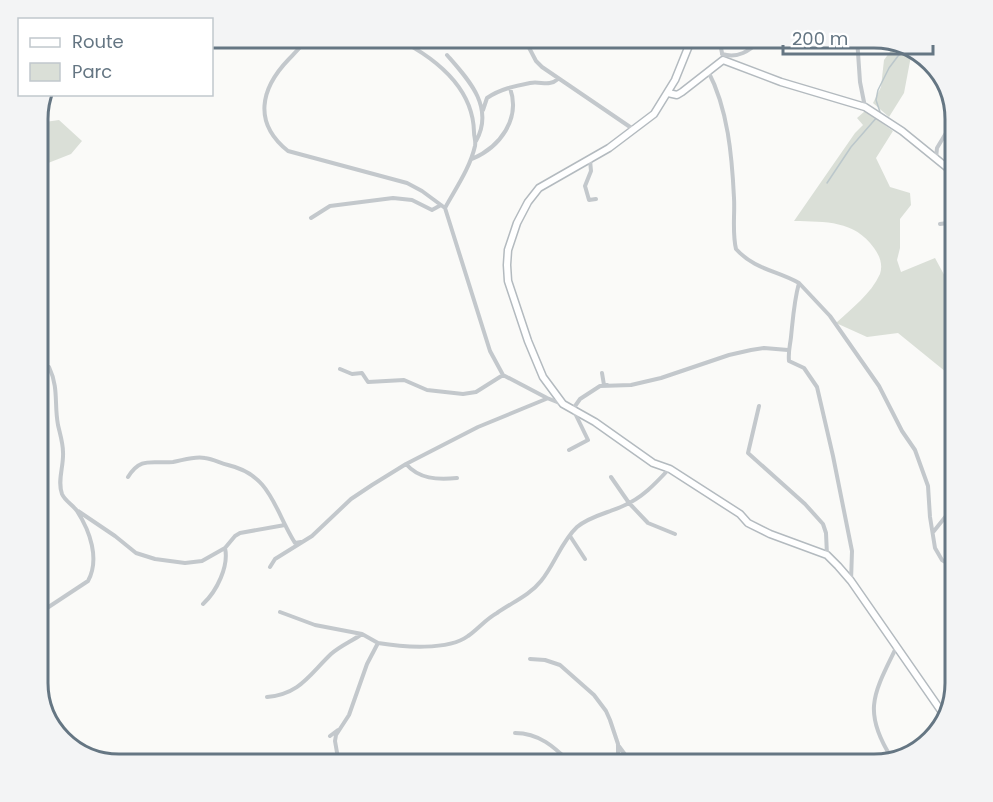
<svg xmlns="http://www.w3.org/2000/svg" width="993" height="802" font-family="Poppins,sans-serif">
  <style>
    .green { fill: #dadfd7 }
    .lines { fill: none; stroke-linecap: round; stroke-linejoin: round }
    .stream { stroke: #bbc7cb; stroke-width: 1.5 }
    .secondary-casing { stroke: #b3babf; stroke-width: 9 }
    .street { stroke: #c3c8cc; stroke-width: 4 }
    .secondary { stroke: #fff; stroke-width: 6 }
    .rim { fill: none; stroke: #657683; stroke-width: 3 }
  </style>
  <rect width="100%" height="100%" fill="#fafaf8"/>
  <path class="green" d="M 895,45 L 912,51 L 911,56 L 904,93 L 889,117 L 873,103 L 881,87 L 884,60 Z
    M 865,111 L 893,131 L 876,158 L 890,187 L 910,193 L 911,205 L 900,219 L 900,248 L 897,260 L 901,272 L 935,258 L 954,293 L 946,297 C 945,312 951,320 955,333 C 959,347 955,376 955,391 L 946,372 L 898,333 L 867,337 L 836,323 C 851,309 871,294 880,274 C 883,265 880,256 874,248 C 854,220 826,222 794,221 L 855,133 L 863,125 L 857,118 Z
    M 59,120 L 82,141 L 71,154 L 38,167 L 38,123 Z"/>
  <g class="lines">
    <path class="stream" d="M 880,112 L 876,100 L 878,90 L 889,68 L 898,56 L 906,49
      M 827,183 L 851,147 L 878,116"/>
    <defs>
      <path id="secondary" d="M 692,38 L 675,80 L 654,114 L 609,148 L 539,188 L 528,202 L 517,223 L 508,250 L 507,265 L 508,281 L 528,341 L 543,377 L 563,404 L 595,422 L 653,463 L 670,469 L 740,514 L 748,523 L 770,534 L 827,555 L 838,566 L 851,581 L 944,715
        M 668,93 L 677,95 L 682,92 L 723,60 L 781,82 L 865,107 L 902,131 L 955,174"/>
    </defs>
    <use href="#secondary" class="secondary-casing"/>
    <path class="street" d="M 313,38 C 303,42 297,51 289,59 C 260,89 253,123 288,151 L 407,183 L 422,191 L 445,208 L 490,351 L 503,375 L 547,398 L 562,404
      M 396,38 C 434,57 473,86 474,132 C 474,137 476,141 475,146 C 470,168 456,188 445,208
      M 524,38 L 536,61 L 542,67 L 633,129
      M 719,38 L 722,53
      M 857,38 L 860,82 L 865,107
      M 722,54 C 738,59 749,51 761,40
      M 447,55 C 468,79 495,107 476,141
      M 708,71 C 728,109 732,156 734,198 C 735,215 732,232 736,249 C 755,270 776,270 799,283 C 794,301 793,318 791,337 C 790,346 788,352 789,361 L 804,368 L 817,387 L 833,456 L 852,551 L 851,581
      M 483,110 L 487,98 C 500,89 515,86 530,83 C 541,81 549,87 558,79
      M 936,158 L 937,148 L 955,118
      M 472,159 C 500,147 521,119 510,88
      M 590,160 L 591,171 L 585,186 L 589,200 L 596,199
      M 311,218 L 330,206 L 393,198 L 412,200 L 432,210 L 441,205
      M 940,224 L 955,222
      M 799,283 L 830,316 L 879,386 L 902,431 L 915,450 L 928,486 L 930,517 L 935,548 L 942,560 L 955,568
      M 340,369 L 352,374 L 362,373 L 368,382 L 404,380 L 427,390 L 463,394 L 476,392 L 503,375
      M 602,373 L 604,385 L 607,385
      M 759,406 L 748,453 L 805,504 L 823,524 L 826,533 L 827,555
      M 569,450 L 588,440 L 573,409 L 580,399 L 600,386 L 631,385 L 661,378 L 729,355 L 751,350 L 764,348 L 788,350
      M 406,464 C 419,479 437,480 457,478
      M 128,477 C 141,456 152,464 173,462 C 184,460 194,456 205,458 C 213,459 220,463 228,465 C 271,475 274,509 295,543 L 301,542
      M 611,477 L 629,503 L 648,523 L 675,534
      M 78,511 L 115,536 L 136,553 L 155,559 L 185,563 L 202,561 L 225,548 L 235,536 L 240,533 L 285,525
      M 934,531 L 946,516 L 955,515
      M 570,536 L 585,559
      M 270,567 L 275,559 L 312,536 L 351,499 L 372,485 L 406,464 L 478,427 L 546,399
      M 203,604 C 217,591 229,566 225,548
      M 280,612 L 315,625 L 362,634 L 378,643
      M 38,614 L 88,581 C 100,559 90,531 77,511 C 73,505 65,501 62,494 C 57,481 64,466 63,452 C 63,443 60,434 58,425 C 54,404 59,388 49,367
      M 530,659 L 545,660 L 560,665 L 594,695 L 606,711 L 610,720 L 618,744 L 618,764
      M 267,697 C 300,694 309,675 331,654 C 340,646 352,641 362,634
      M 515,733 C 540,733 555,748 572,764
      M 330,736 L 338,730
      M 618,745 L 632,764
      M 891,757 C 862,711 874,693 896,648
      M 295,764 L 309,755 L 314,756 L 324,764
      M 339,764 L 335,741 L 336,735 L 349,715 L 367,664 L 378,643 C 402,647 448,651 468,636 C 478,629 486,619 497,613 C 511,603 530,595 541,581 C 555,564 561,542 577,527 C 590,516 608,513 623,506 C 642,498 655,484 669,469"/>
    <use href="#secondary" class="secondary"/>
  </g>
  <path d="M0 0H993V802H0ZM119 48H874A71 71 0 0 1 945 119V683A71 71 0 0 1 874 754H119A71 71 0 0 1 48 683V119A71 71 0 0 1 119 48Z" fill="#f3f4f5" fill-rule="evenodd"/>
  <path class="rim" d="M119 48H874A71 71 0 0 1 945 119V683A71 71 0 0 1 874 754H119A71 71 0 0 1 48 683V119A71 71 0 0 1 119 48Z"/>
  <rect x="18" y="18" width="195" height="78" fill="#ffffff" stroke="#c1c8cd" stroke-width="1.5"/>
  <rect x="30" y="38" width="30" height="9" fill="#ffffff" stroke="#c1c8cd" stroke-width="1.5"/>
  <text x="72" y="48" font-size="18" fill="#657683">Route</text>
  <rect x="30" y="63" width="30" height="18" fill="#dadfd7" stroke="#c1c8cd" stroke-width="1.5"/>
  <text x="72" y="78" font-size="18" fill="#657683">Parc</text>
  <path d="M783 45v9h150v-9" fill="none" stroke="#657683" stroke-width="3"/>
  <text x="792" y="45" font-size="18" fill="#657683" stroke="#ffffff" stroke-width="4.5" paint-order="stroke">200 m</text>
</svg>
